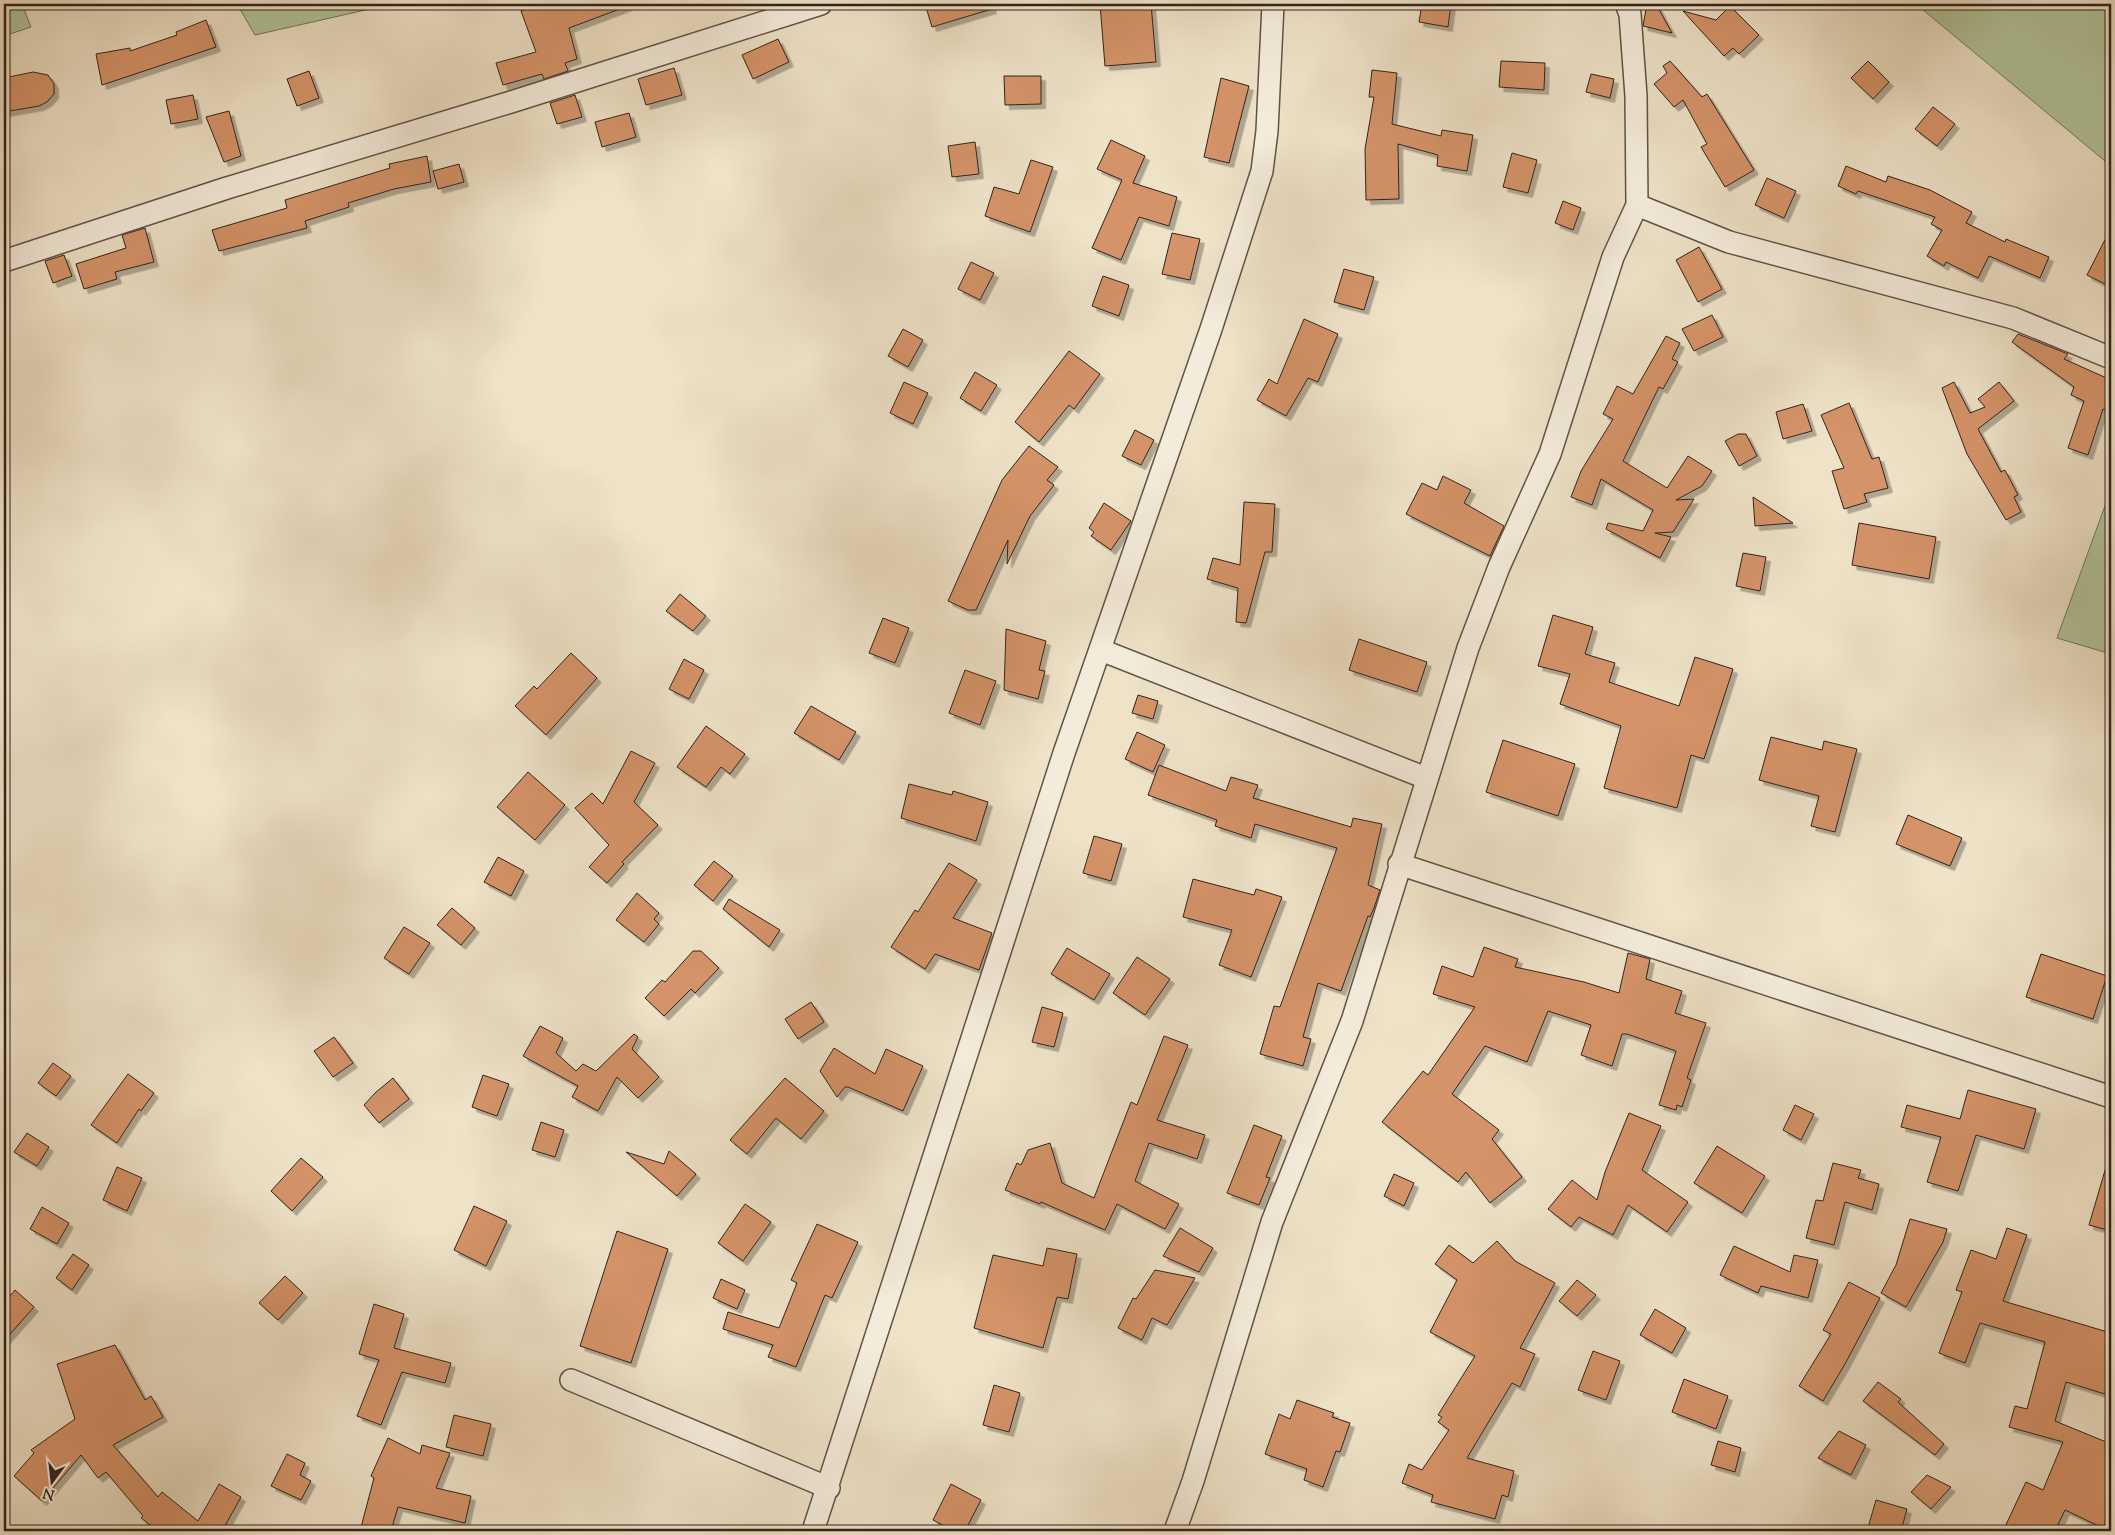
<svg xmlns="http://www.w3.org/2000/svg" width="2115" height="1535" font-family="'Sorts Mill Goudy',serif">
  <style>
    .green { fill: #b2c49a; stroke: #71745c }
    .building { fill: #d59369; stroke: #30231d; filter: url(#shadow) }
    .lines { fill: none; stroke-linecap: round; stroke-linejoin: round }
    .street-casing { stroke: #605348; stroke-width: 24 }
    .street { stroke: #f4ecdb; stroke-width: 21 }
  </style>
  <defs>
    <filter id="shadow"><feDropShadow dx="4.5" dy="4.5" stdDeviation="0" flood-color="#0004"/></filter>
  </defs>
  <rect width="100%" height="100%" fill="#eee2c7"/>
  <filter id="stains"><feTurbulence type="fractalNoise" baseFrequency=".004" numOctaves="4"/><feColorMatrix values="0 0 0 0 .2 0 0 0 0 .09 0 0 0 0 .02 0 0 0 .5 -.17"/></filter>
  <radialGradient id="worn" r=".72"><stop offset=".6" stop-color="#630" stop-opacity="0"/><stop offset="1" stop-color="#630" stop-opacity=".3"/></radialGradient>
  <path class="green" d="M 4,4 L 22,4 L 31,27 L 4,36 Z
    M 237,4 L 392,4 L 255,35 Z
    M 1916,4 L 2111,4 L 2111,166 Z
    M 2111,489 L 2111,654 L 2057,638 Z"/>
  <path class="building" d="M 541,4 L 627,4 L 628,6 L 569,28 L 577,59 L 565,63 L 568,71 L 544,79 L 542,74 L 503,85 L 496,63 L 536,52 L 521,11 Z
    M 925,4 L 991,4 L 992,9 L 932,27 Z
    M 1100,4 L 1151,4 L 1156,62 L 1105,66 Z
    M 1422,4 L 1451,4 L 1448,27 L 1419,22 Z
    M 1647,4 L 1656,4 L 1672,33 L 1643,26 Z
    M 1730,6 L 1759,35 L 1739,54 L 1733,48 L 1724,56 L 1683,11 L 1716,20 Z
    M 206,20 L 216,47 L 102,85 L 96,54 L 130,48 L 130,51 L 177,35 L 176,32 Z
    M 778,39 L 789,62 L 753,79 L 742,55 Z
    M 1501,61 L 1545,63 L 1544,90 L 1499,87 Z
    M 1670,61 L 1702,97 L 1707,94 L 1754,170 L 1725,187 L 1701,147 L 1707,144 L 1683,100 L 1674,107 L 1654,84 L 1667,73 L 1663,66 Z
    M 1868,61 L 1889,82 L 1873,99 L 1851,78 Z
    M 674,68 L 682,95 L 646,105 L 638,79 Z
    M 1372,70 L 1397,73 L 1392,124 L 1441,136 L 1442,130 L 1473,135 L 1467,171 L 1437,166 L 1438,155 L 1398,144 L 1399,199 L 1366,200 L 1365,149 L 1374,97 L 1369,97 Z
    M 309,71 L 319,98 L 297,106 L 287,79 Z
    M 33,72 L 48,75 L 54,84 L 54,94 L 47,102 L 39,106 L 4,112 L 4,78 Z
    M 1591,74 L 1614,79 L 1610,98 L 1586,92 Z
    M 1004,76 L 1041,76 L 1041,104 L 1005,105 Z
    M 1221,78 L 1249,86 L 1229,163 L 1204,157 Z
    M 193,95 L 198,119 L 171,124 L 166,100 Z
    M 575,95 L 582,117 L 557,124 L 550,103 Z
    M 1933,107 L 1955,124 L 1937,146 L 1915,129 Z
    M 229,111 L 241,156 L 224,162 L 206,117 Z
    M 629,113 L 636,137 L 602,147 L 595,122 Z
    M 1111,140 L 1145,156 L 1133,183 L 1177,197 L 1169,226 L 1139,217 L 1121,260 L 1092,248 L 1122,180 L 1097,169 Z
    M 975,142 L 979,174 L 952,177 L 948,146 Z
    M 1512,153 L 1537,160 L 1528,193 L 1503,187 Z
    M 427,156 L 431,182 L 394,189 L 348,203 L 349,207 L 305,221 L 307,228 L 219,251 L 212,230 L 287,208 L 285,200 L 390,168 L 389,164 Z
    M 1031,160 L 1053,167 L 1030,232 L 985,216 L 994,187 L 1019,194 Z
    M 459,164 L 464,182 L 438,189 L 433,171 Z
    M 1846,166 L 1886,182 L 1888,176 L 1930,190 L 1972,212 L 1966,223 L 2005,242 L 2006,239 L 2049,257 L 2040,278 L 1989,256 L 1978,278 L 1946,262 L 1944,266 L 1927,256 L 1942,230 L 1931,224 L 1935,217 L 1858,191 L 1856,194 L 1838,186 Z
    M 1767,178 L 1796,191 L 1784,218 L 1755,205 Z
    M 1563,201 L 1581,208 L 1573,230 L 1555,223 Z
    M 145,228 L 154,262 L 115,272 L 117,279 L 84,289 L 76,264 L 126,248 L 122,235 Z
    M 2111,228 L 2111,287 L 2087,275 Z
    M 1172,233 L 1200,239 L 1190,280 L 1162,274 Z
    M 1699,247 L 1722,289 L 1698,302 L 1676,260 Z
    M 64,255 L 72,276 L 53,283 L 45,261 Z
    M 971,262 L 994,273 L 980,300 L 958,289 Z
    M 1344,269 L 1374,277 L 1364,310 L 1334,302 Z
    M 1103,276 L 1129,285 L 1119,316 L 1092,306 Z
    M 1712,315 L 1723,337 L 1694,351 L 1682,329 Z
    M 1304,319 L 1338,334 L 1318,382 L 1308,378 L 1286,416 L 1257,400 L 1269,379 L 1277,384 Z
    M 903,329 L 923,340 L 908,367 L 888,356 Z
    M 2018,334 L 2068,354 L 2064,359 L 2111,380 L 2111,412 L 2103,409 L 2088,455 L 2068,448 L 2084,401 L 2071,395 L 2074,387 L 2012,342 Z
    M 1666,336 L 1680,343 L 1672,359 L 1678,362 L 1663,389 L 1659,387 L 1623,461 L 1667,488 L 1688,456 L 1712,471 L 1702,486 L 1676,500 L 1694,499 L 1673,532 L 1655,533 L 1671,537 L 1660,558 L 1606,529 L 1608,523 L 1643,531 L 1653,510 L 1601,479 L 1592,505 L 1571,497 L 1581,471 L 1613,419 L 1603,414 L 1617,386 L 1633,394 Z
    M 1069,351 L 1100,374 L 1074,409 L 1069,405 L 1039,442 L 1015,422 Z
    M 975,372 L 997,385 L 981,411 L 960,398 Z
    M 904,382 L 928,393 L 913,424 L 890,413 Z
    M 1954,382 L 1970,413 L 1985,407 L 1978,399 L 1999,382 L 2014,401 L 1978,429 L 2001,472 L 2005,470 L 2018,495 L 2014,497 L 2021,512 L 2006,520 L 1967,454 L 1942,388 Z
    M 1849,403 L 1872,459 L 1879,457 L 1888,488 L 1864,494 L 1867,502 L 1844,509 L 1832,471 L 1844,468 L 1821,415 Z
    M 1803,404 L 1812,431 L 1783,439 L 1776,412 Z
    M 1135,430 L 1154,440 L 1141,465 L 1122,456 Z
    M 1738,434 L 1746,434 L 1757,456 L 1739,466 L 1725,441 Z
    M 1029,446 L 1058,467 L 1047,480 L 1054,485 L 1030,516 L 1007,564 L 1008,540 L 976,610 L 968,610 L 948,601 L 1002,480 Z
    M 1443,476 L 1471,490 L 1464,503 L 1504,526 L 1490,556 L 1406,514 L 1422,483 L 1437,490 Z
    M 1753,497 L 1793,523 L 1755,526 Z
    M 1244,502 L 1275,504 L 1272,552 L 1265,552 L 1246,623 L 1236,622 L 1238,588 L 1207,579 L 1213,558 L 1240,565 Z
    M 1104,503 L 1131,521 L 1111,550 L 1091,536 L 1094,532 L 1089,528 Z
    M 1859,523 L 1936,537 L 1929,579 L 1852,565 Z
    M 1743,553 L 1766,557 L 1760,591 L 1736,586 Z
    M 680,594 L 706,616 L 693,631 L 666,611 Z
    M 1553,615 L 1593,627 L 1585,654 L 1615,663 L 1609,682 L 1679,706 L 1695,657 L 1733,669 L 1704,759 L 1691,755 L 1677,808 L 1604,788 L 1621,726 L 1560,704 L 1570,674 L 1538,666 Z
    M 883,618 L 909,628 L 895,663 L 869,653 Z
    M 1006,629 L 1046,641 L 1039,670 L 1045,671 L 1038,699 L 1004,690 Z
    M 1359,639 L 1427,662 L 1417,692 L 1349,670 Z
    M 571,653 L 597,678 L 546,735 L 515,706 L 534,686 L 537,689 Z
    M 684,659 L 704,670 L 689,699 L 669,689 Z
    M 965,670 L 996,681 L 980,725 L 949,713 Z
    M 1138,695 L 1158,701 L 1153,719 L 1132,713 Z
    M 811,706 L 856,732 L 839,760 L 794,733 Z
    M 706,726 L 745,754 L 730,774 L 721,767 L 706,787 L 677,767 Z
    M 1137,732 L 1165,745 L 1153,772 L 1125,759 Z
    M 1771,737 L 1822,750 L 1824,741 L 1857,749 L 1835,832 L 1811,826 L 1819,796 L 1759,780 Z
    M 1503,740 L 1575,764 L 1558,816 L 1486,792 Z
    M 631,751 L 655,763 L 634,802 L 658,825 L 622,862 L 624,864 L 607,883 L 589,867 L 609,845 L 575,808 L 592,793 L 603,804 Z
    M 1159,765 L 1226,791 L 1231,777 L 1258,785 L 1253,798 L 1351,827 L 1353,818 L 1382,824 L 1368,885 L 1380,890 L 1374,908 L 1370,917 L 1368,916 L 1341,991 L 1318,983 L 1303,1037 L 1311,1039 L 1303,1066 L 1260,1054 L 1274,1006 L 1280,1007 L 1337,848 L 1255,824 L 1251,838 L 1215,826 L 1217,820 L 1148,795 Z
    M 528,772 L 565,805 L 535,840 L 497,807 Z
    M 909,784 L 952,795 L 953,791 L 988,802 L 976,841 L 901,818 Z
    M 1908,815 L 1962,838 L 1950,866 L 1896,844 Z
    M 1094,836 L 1122,844 L 1111,881 L 1083,873 Z
    M 498,857 L 524,871 L 511,896 L 484,882 Z
    M 714,861 L 733,876 L 713,901 L 694,885 Z
    M 949,863 L 977,880 L 953,918 L 992,933 L 979,970 L 935,954 L 925,969 L 891,947 L 915,910 L 918,912 Z
    M 1193,879 L 1254,895 L 1256,889 L 1282,897 L 1251,977 L 1219,965 L 1232,930 L 1183,917 Z
    M 637,893 L 659,913 L 654,919 L 659,924 L 644,942 L 616,920 Z
    M 729,899 L 780,930 L 769,947 L 723,909 Z
    M 452,908 L 475,928 L 461,945 L 437,925 Z
    M 404,927 L 430,943 L 409,974 L 384,958 Z
    M 1484,947 L 1518,959 L 1515,967 L 1584,982 L 1619,993 L 1628,953 L 1650,959 L 1646,979 L 1682,991 L 1675,1013 L 1706,1023 L 1687,1078 L 1691,1080 L 1682,1107 L 1677,1105 L 1676,1110 L 1659,1105 L 1676,1051 L 1627,1034 L 1622,1034 L 1612,1066 L 1581,1055 L 1591,1025 L 1548,1011 L 1527,1062 L 1485,1046 L 1452,1094 L 1499,1130 L 1492,1139 L 1522,1177 L 1490,1203 L 1466,1172 L 1458,1182 L 1382,1122 L 1423,1071 L 1428,1075 L 1475,1007 L 1433,994 L 1442,966 L 1473,977 Z
    M 1067,948 L 1110,974 L 1094,1000 L 1051,974 Z
    M 693,951 L 701,951 L 719,968 L 695,993 L 691,989 L 664,1016 L 645,998 L 662,980 L 665,982 Z
    M 2041,954 L 2107,976 L 2093,1019 L 2026,997 Z
    M 1137,957 L 1170,979 L 1145,1015 L 1113,993 Z
    M 811,1002 L 824,1022 L 798,1039 L 785,1019 Z
    M 1042,1007 L 1063,1013 L 1054,1047 L 1032,1042 Z
    M 540,1026 L 563,1038 L 556,1053 L 576,1071 L 583,1064 L 596,1071 L 634,1034 L 638,1037 L 632,1049 L 659,1077 L 638,1098 L 617,1077 L 598,1111 L 572,1097 L 578,1086 L 523,1056 Z
    M 1164,1036 L 1188,1045 L 1157,1120 L 1205,1135 L 1197,1159 L 1149,1143 L 1135,1181 L 1179,1204 L 1165,1229 L 1117,1204 L 1105,1230 L 1041,1202 L 1040,1204 L 1005,1190 L 1017,1163 L 1021,1165 L 1028,1150 L 1050,1143 L 1062,1183 L 1094,1198 L 1131,1102 L 1137,1105 Z
    M 334,1037 L 353,1063 L 333,1077 L 314,1051 Z
    M 834,1048 L 875,1074 L 886,1049 L 923,1066 L 903,1111 L 848,1087 L 845,1087 L 837,1097 L 820,1071 Z
    M 53,1063 L 71,1076 L 56,1096 L 38,1083 Z
    M 128,1074 L 154,1093 L 141,1111 L 139,1109 L 117,1143 L 91,1125 Z
    M 483,1075 L 509,1084 L 497,1116 L 472,1107 Z
    M 393,1078 L 409,1099 L 379,1123 L 364,1105 L 375,1093 Z
    M 785,1078 L 824,1111 L 801,1139 L 776,1118 L 747,1154 L 730,1140 Z
    M 1968,1090 L 2036,1109 L 2024,1149 L 1976,1135 L 1958,1191 L 1927,1182 L 1941,1137 L 1901,1127 L 1907,1105 L 1960,1119 Z
    M 1795,1105 L 1814,1114 L 1801,1140 L 1783,1130 Z
    M 1629,1113 L 1661,1126 L 1642,1170 L 1688,1202 L 1667,1232 L 1628,1205 L 1613,1235 L 1579,1217 L 1571,1227 L 1548,1209 L 1572,1180 L 1597,1200 L 1605,1172 Z
    M 541,1122 L 564,1130 L 555,1157 L 532,1150 Z
    M 1254,1125 L 1282,1136 L 1266,1177 L 1270,1178 L 1259,1205 L 1227,1193 Z
    M 27,1133 L 49,1147 L 37,1166 L 14,1152 Z
    M 1717,1146 L 1765,1176 L 1742,1213 L 1694,1183 Z
    M 669,1151 L 696,1174 L 677,1196 L 626,1152 L 664,1164 Z
    M 301,1158 L 323,1177 L 292,1211 L 271,1191 Z
    M 1833,1163 L 1861,1170 L 1858,1178 L 1879,1184 L 1872,1210 L 1845,1202 L 1834,1245 L 1806,1238 L 1816,1200 L 1823,1201 Z
    M 117,1167 L 142,1178 L 127,1211 L 103,1200 Z
    M 2106,1167 L 2111,1168 L 2111,1231 L 2089,1225 Z
    M 1394,1174 L 1414,1183 L 1404,1206 L 1384,1196 Z
    M 745,1204 L 771,1222 L 743,1261 L 718,1243 Z
    M 474,1206 L 507,1221 L 486,1266 L 454,1250 Z
    M 42,1207 L 69,1223 L 57,1244 L 30,1229 Z
    M 1910,1219 L 1947,1229 L 1943,1242 L 1906,1307 L 1881,1293 L 1896,1265 Z
    M 817,1224 L 858,1242 L 832,1298 L 825,1295 L 796,1367 L 768,1357 L 773,1345 L 723,1329 L 728,1312 L 779,1328 L 797,1283 L 791,1280 Z
    M 1180,1228 L 1213,1248 L 1199,1272 L 1163,1256 Z
    M 2007,1228 L 2027,1235 L 2003,1301 L 2111,1333 L 2111,1396 L 2066,1382 L 2055,1421 L 2111,1444 L 2111,1511 L 2103,1528 L 2065,1510 L 2055,1531 L 2003,1531 L 2026,1482 L 2043,1490 L 2063,1442 L 2009,1427 L 2015,1406 L 2027,1409 L 2045,1342 L 1980,1323 L 1965,1363 L 1939,1353 L 1962,1292 L 1956,1290 L 1971,1250 L 1996,1259 Z
    M 617,1231 L 668,1249 L 631,1363 L 580,1346 Z
    M 1497,1241 L 1515,1261 L 1555,1283 L 1520,1348 L 1535,1354 L 1520,1387 L 1512,1383 L 1467,1458 L 1514,1471 L 1508,1497 L 1502,1495 L 1495,1519 L 1431,1502 L 1433,1495 L 1402,1483 L 1409,1464 L 1422,1470 L 1449,1430 L 1438,1422 L 1442,1417 L 1438,1415 L 1475,1356 L 1430,1332 L 1457,1280 L 1435,1264 L 1449,1245 L 1473,1263 Z
    M 1734,1246 L 1790,1272 L 1794,1255 L 1818,1260 L 1808,1298 L 1761,1286 L 1758,1293 L 1720,1275 Z
    M 1047,1248 L 1077,1254 L 1068,1299 L 1057,1297 L 1043,1348 L 974,1328 L 993,1255 L 1043,1266 Z
    M 73,1254 L 89,1265 L 72,1290 L 56,1278 Z
    M 1155,1270 L 1195,1278 L 1167,1325 L 1152,1318 L 1142,1340 L 1118,1328 L 1133,1298 L 1136,1299 Z
    M 285,1276 L 303,1293 L 278,1320 L 259,1303 Z
    M 721,1279 L 745,1290 L 737,1309 L 713,1298 Z
    M 1577,1280 L 1596,1295 L 1577,1316 L 1559,1301 Z
    M 1849,1282 L 1880,1298 L 1845,1364 L 1823,1401 L 1799,1386 L 1831,1334 L 1823,1330 Z
    M 15,1290 L 34,1307 L 4,1341 L 4,1303 Z
    M 374,1304 L 404,1314 L 394,1348 L 451,1363 L 445,1383 L 402,1372 L 381,1425 L 357,1416 L 379,1360 L 359,1354 Z
    M 1655,1309 L 1686,1328 L 1672,1353 L 1640,1335 Z
    M 115,1345 L 145,1400 L 151,1396 L 163,1417 L 113,1445 L 158,1497 L 162,1492 L 198,1521 L 219,1484 L 241,1497 L 222,1531 L 158,1531 L 141,1518 L 143,1516 L 106,1472 L 98,1478 L 81,1455 L 42,1501 L 14,1476 L 34,1453 L 31,1450 L 75,1419 L 57,1364 Z
    M 1593,1351 L 1620,1361 L 1606,1400 L 1578,1390 Z
    M 1684,1379 L 1728,1396 L 1716,1429 L 1672,1412 Z
    M 1878,1382 L 1901,1399 L 1898,1402 L 1944,1444 L 1935,1455 L 1863,1401 Z
    M 994,1385 L 1020,1393 L 1009,1432 L 983,1425 Z
    M 1297,1400 L 1334,1413 L 1332,1417 L 1350,1423 L 1340,1452 L 1336,1451 L 1323,1487 L 1304,1480 L 1307,1469 L 1265,1454 L 1279,1414 L 1290,1419 Z
    M 454,1415 L 491,1424 L 483,1456 L 446,1447 Z
    M 1839,1431 L 1866,1445 L 1851,1475 L 1818,1458 Z
    M 388,1438 L 420,1454 L 422,1445 L 450,1453 L 436,1488 L 471,1496 L 465,1523 L 398,1507 L 391,1531 L 360,1531 L 374,1478 L 371,1476 Z
    M 1718,1441 L 1741,1448 L 1735,1472 L 1711,1465 Z
    M 287,1454 L 305,1463 L 300,1475 L 311,1481 L 301,1500 L 271,1486 Z
    M 1927,1475 L 1951,1487 L 1931,1509 L 1911,1492 Z
    M 951,1484 L 981,1500 L 965,1531 L 954,1531 L 933,1520 Z
    M 1876,1500 L 1907,1509 L 1901,1531 L 1867,1531 Z"/>
  <g class="lines">
    <defs>
      <path id="street" d="M 1637,205 L 1729,242 L 2013,318 L 2111,358
        M 4,261 L 227,188 L 511,102 L 821,4
        M 1101,650 L 1426,778
        M 1399,864 L 2111,1097
        M 571,1380 L 829,1488
        M 813,1531 L 1064,753 L 1211,329 L 1262,171 L 1267,131 L 1273,4
        M 1175,1531 L 1193,1481 L 1272,1222 L 1352,1021 L 1468,648 L 1499,567 L 1550,454 L 1613,257 L 1637,205 L 1636,96 L 1630,14 L 1626,4"/>
    </defs>
    <use href="#street" class="street-casing"/>
    <use href="#street" class="street"/>
  </g>
  <rect width="2115" height="1535" fill="none" stroke="#eee2c7" stroke-width="20"/>
  <rect x="5" y="5" width="2105" height="1525" fill="none" stroke="#30231d" stroke-width="2.5"/>
  <rect x="10" y="10" width="2095" height="1515" fill="none" stroke="#30231d"/>
  <g transform="translate(52 1482) rotate(195)" stroke="#f4ecdb" stroke-width="4" paint-order="stroke">
  <path d="M0-4L9 19L0 12L-9 19Z" fill="#30231d"/>
  <text y="-8" font-size="14" font-weight="bold" text-anchor="middle" fill="#30231d">N</text>
  </g>
  <rect width="100%" height="100%" filter="url(#stains)"/>
  <rect width="100%" height="100%" fill="url(#worn)"/>
</svg>
